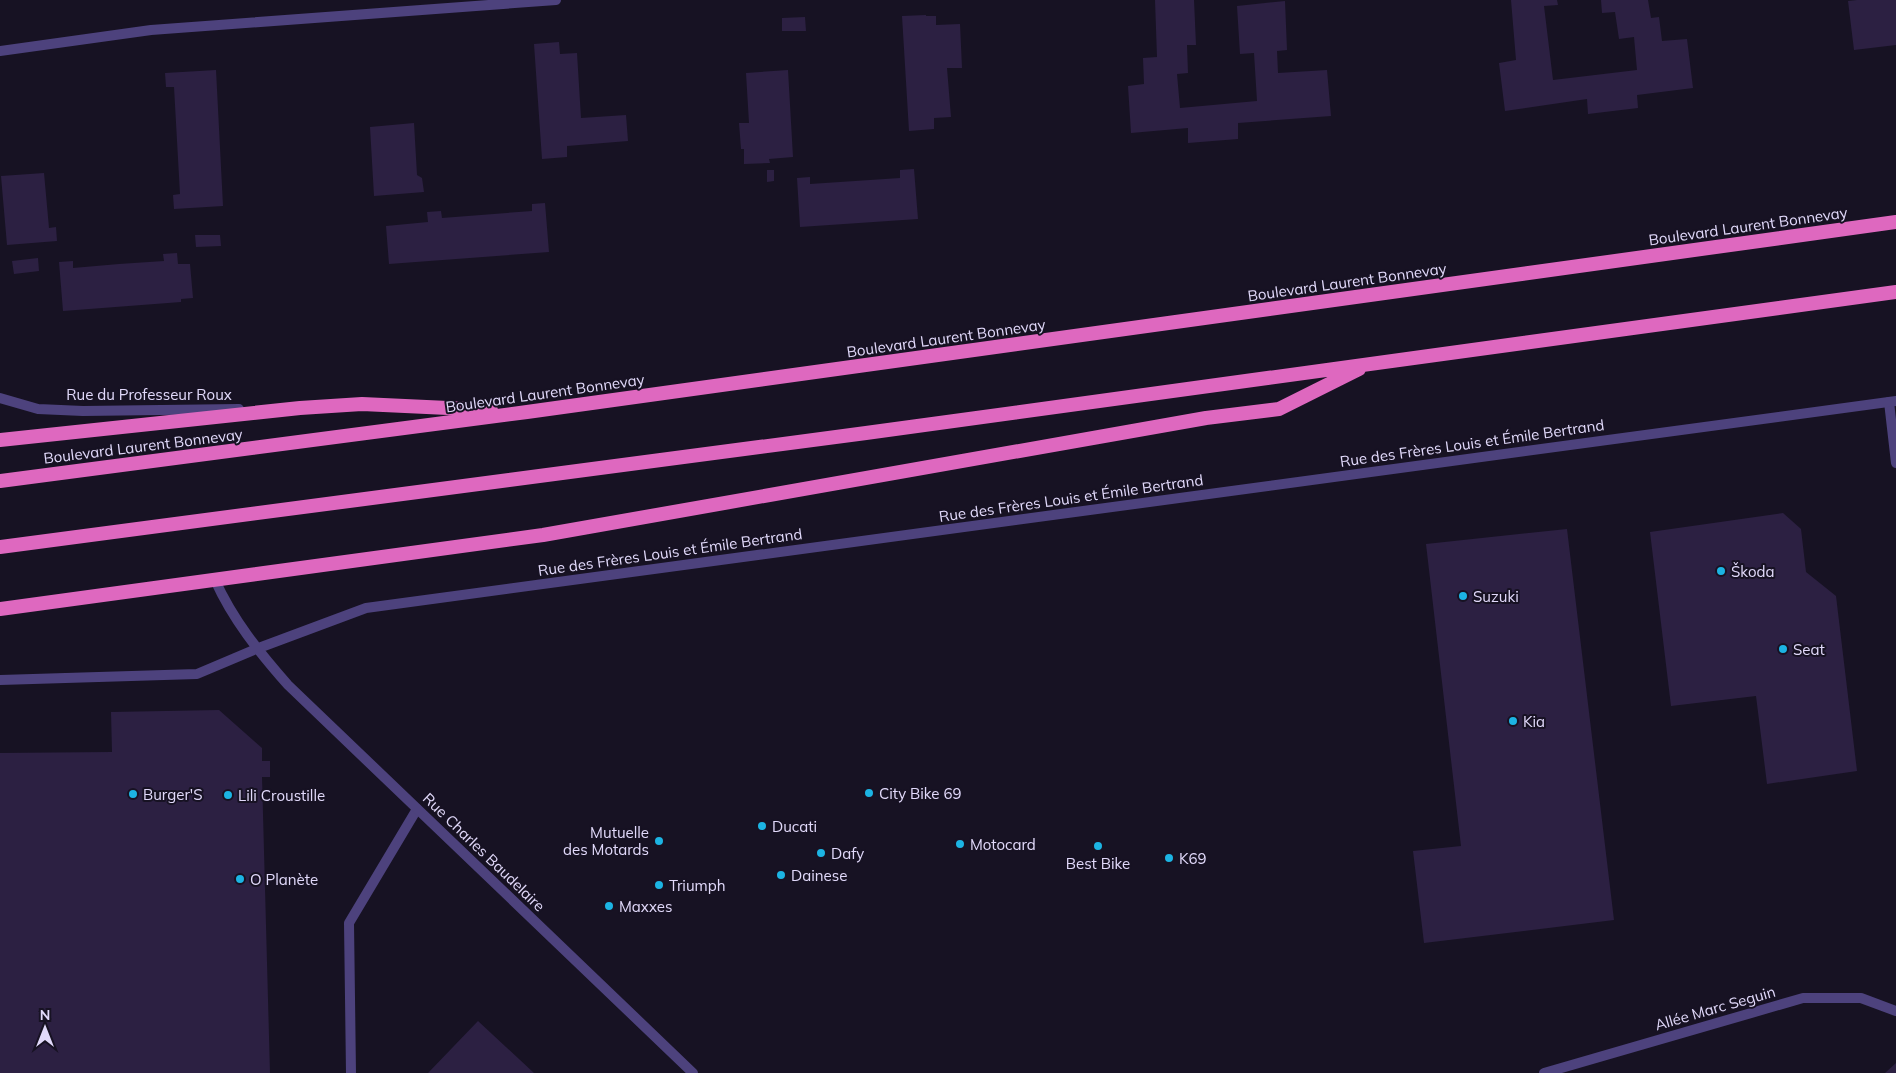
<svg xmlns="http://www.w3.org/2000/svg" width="1896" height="1073" font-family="Mulish,sans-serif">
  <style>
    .building { fill: #2c2042 }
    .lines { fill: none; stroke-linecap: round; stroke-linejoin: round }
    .service { stroke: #4d427d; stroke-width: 10 }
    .minor { stroke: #4d427d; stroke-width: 10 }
    .trunk { stroke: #de68bf; stroke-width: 14 }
    .poi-dot { fill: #1cb4e3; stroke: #171223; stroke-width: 2 }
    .labels { text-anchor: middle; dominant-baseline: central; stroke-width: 4; stroke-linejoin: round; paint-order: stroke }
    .street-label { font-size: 15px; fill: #e1d9fa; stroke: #171223 }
    .poi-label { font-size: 15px; fill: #e1d9fa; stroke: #171223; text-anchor: start }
  </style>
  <rect width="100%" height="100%" fill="#171223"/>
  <path class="building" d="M 1155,0 L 1194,0 L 1196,45 L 1187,45 L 1188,73 L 1177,74 L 1180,108 L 1257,101 L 1254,53 L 1240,54 L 1237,6 L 1285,1 L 1287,50 L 1277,51 L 1278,73 L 1327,70 L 1331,116 L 1238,123 L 1238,139 L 1188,143 L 1188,128 L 1131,133 L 1128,86 L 1144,84 L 1143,58 L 1157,57 Z
    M 1511,0 L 1557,0 L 1558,5 L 1544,6 L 1553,80 L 1637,70 L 1634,37 L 1619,39 L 1615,12 L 1602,13 L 1601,0 L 1648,0 L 1651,18 L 1659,17 L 1662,41 L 1687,39 L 1693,88 L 1637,95 L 1638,108 L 1588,114 L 1587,99 L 1505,111 L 1499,63 L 1516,60 Z
    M 1857,0 L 1896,0 L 1896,45 L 1854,50 L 1848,1 Z
    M 926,15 L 926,16 L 936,16 L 936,25 L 960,24 L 962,68 L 947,68 L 951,117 L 934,118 L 934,129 L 909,131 L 902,16 Z
    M 805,17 L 806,31 L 782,31 L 782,18 Z
    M 559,42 L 560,54 L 577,53 L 581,118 L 626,115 L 628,141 L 567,146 L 567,157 L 542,159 L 534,44 Z
    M 216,70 L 223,206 L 174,209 L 173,195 L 180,194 L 174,87 L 166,87 L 165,73 Z
    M 788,70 L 793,157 L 769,159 L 770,163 L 744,164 L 744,149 L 741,149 L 739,123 L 749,123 L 746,73 Z
    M 414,123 L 417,175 L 422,178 L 424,192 L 374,196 L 370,127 Z
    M 914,169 L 918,219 L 800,227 L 797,178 L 810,177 L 810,184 L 900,178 L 900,170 Z
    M 767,170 L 774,170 L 774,181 L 767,182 Z
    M 44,173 L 49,228 L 56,227 L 57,241 L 7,245 L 1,176 Z
    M 545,203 L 549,252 L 389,264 L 386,226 L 428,222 L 427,212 L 441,211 L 442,218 L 532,211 L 532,204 Z
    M 195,235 L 220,235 L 221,246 L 196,247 Z
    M 177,253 L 178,264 L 190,264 L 193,298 L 181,299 L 181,302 L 63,311 L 59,262 L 73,261 L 73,268 L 119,264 L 164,261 L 163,254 Z
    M 38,258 L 39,271 L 14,274 L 12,261 Z
    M 1783,513 L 1801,529 L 1806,572 L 1836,596 L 1857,771 L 1767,784 L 1756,696 L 1671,706 L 1650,532 Z
    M 1567,529 L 1614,920 L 1424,943 L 1413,851 L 1461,846 L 1426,544 Z
    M 219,710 L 262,748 L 262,761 L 270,761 L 270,777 L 262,777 L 270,1073 L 0,1073 L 0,753 L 112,752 L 111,712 Z
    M 478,1021 L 534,1073 L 428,1073 Z
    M 1896,1063 L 1896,1073 L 1885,1073 Z"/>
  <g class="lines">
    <path class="service" d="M 1889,402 L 1896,463
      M 351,1073 L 349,923 L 417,809"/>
    <path class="minor" d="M 0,51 L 151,30 L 556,0
      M 0,398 L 38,409 L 83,411 L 239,409
      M 215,580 C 233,620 259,652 288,685 L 693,1073
      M 0,680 L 197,674 L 256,649 L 366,608 L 1896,401
      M 1544,1073 L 1803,998 L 1861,998 L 1896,1011"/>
    <path class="trunk" d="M 0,440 L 300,408 L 362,404 L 491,410
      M 0,481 L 527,412 L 1896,222
      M 0,547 L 866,433 L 1896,292
      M 0,609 L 543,535 L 1206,418 L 1279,409 L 1359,369"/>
  </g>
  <g class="poi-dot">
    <circle cx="1721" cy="571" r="5"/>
    <circle cx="1463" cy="596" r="5"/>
    <circle cx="1783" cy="649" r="5"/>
    <circle cx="1513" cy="721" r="5"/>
    <circle cx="869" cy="793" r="5"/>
    <circle cx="133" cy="794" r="5"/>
    <circle cx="228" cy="795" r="5"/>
    <circle cx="762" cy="826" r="5"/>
    <circle cx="659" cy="841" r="5"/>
    <circle cx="960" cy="844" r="5"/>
    <circle cx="1098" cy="846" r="5"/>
    <circle cx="821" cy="853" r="5"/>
    <circle cx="1169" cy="858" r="5"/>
    <circle cx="781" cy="875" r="5"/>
    <circle cx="240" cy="879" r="5"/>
    <circle cx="659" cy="885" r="5"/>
    <circle cx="609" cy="906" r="5"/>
  </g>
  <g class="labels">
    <g class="street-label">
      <text transform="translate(1748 226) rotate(-8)">Boulevard Laurent Bonnevay</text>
      <text transform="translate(1347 282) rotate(-8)">Boulevard Laurent Bonnevay</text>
      <text transform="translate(946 338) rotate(-8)">Boulevard Laurent Bonnevay</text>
      <text transform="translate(545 393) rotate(-8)">Boulevard Laurent Bonnevay</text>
      <text x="149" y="394">Rue du Professeur Roux</text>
      <text transform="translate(1472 443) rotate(-8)">Rue des Frères Louis et Émile Bertrand</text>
      <text transform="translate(143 446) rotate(-7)">Boulevard Laurent Bonnevay</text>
      <text transform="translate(1071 498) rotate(-8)">Rue des Frères Louis et Émile Bertrand</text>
      <text transform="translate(670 552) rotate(-8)">Rue des Frères Louis et Émile Bertrand</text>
      <text transform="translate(484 852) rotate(44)">Rue Charles Baudelaire</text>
      <text transform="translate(1715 1008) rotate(-16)">Allée Marc Seguin</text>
    </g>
    <g class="poi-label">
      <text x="1731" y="571">Škoda</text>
      <text x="1473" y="596">Suzuki</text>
      <text x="1793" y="649">Seat</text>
      <text x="1523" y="721">Kia</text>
      <text x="879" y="793">City Bike 69</text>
      <text x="143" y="794">Burger'S</text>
      <text x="238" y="795">Lili Croustille</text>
      <text x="772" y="826">Ducati</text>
      <text x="649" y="832" text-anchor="end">Mutuelle<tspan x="649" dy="17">des Motards</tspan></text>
      <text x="970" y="844">Motocard</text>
      <text x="831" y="853">Dafy</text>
      <text x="1179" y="858">K69</text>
      <text x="1098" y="863" text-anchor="middle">Best Bike</text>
      <text x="791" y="875">Dainese</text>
      <text x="250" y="879">O Planète</text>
      <text x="669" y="885">Triumph</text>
      <text x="619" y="906">Maxxes</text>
    </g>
  </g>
  <g transform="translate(45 1028)" stroke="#171223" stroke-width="4" paint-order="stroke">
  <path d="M0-4L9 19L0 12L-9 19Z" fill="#e1d9fa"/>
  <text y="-8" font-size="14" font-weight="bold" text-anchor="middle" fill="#e1d9fa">N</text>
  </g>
</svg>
